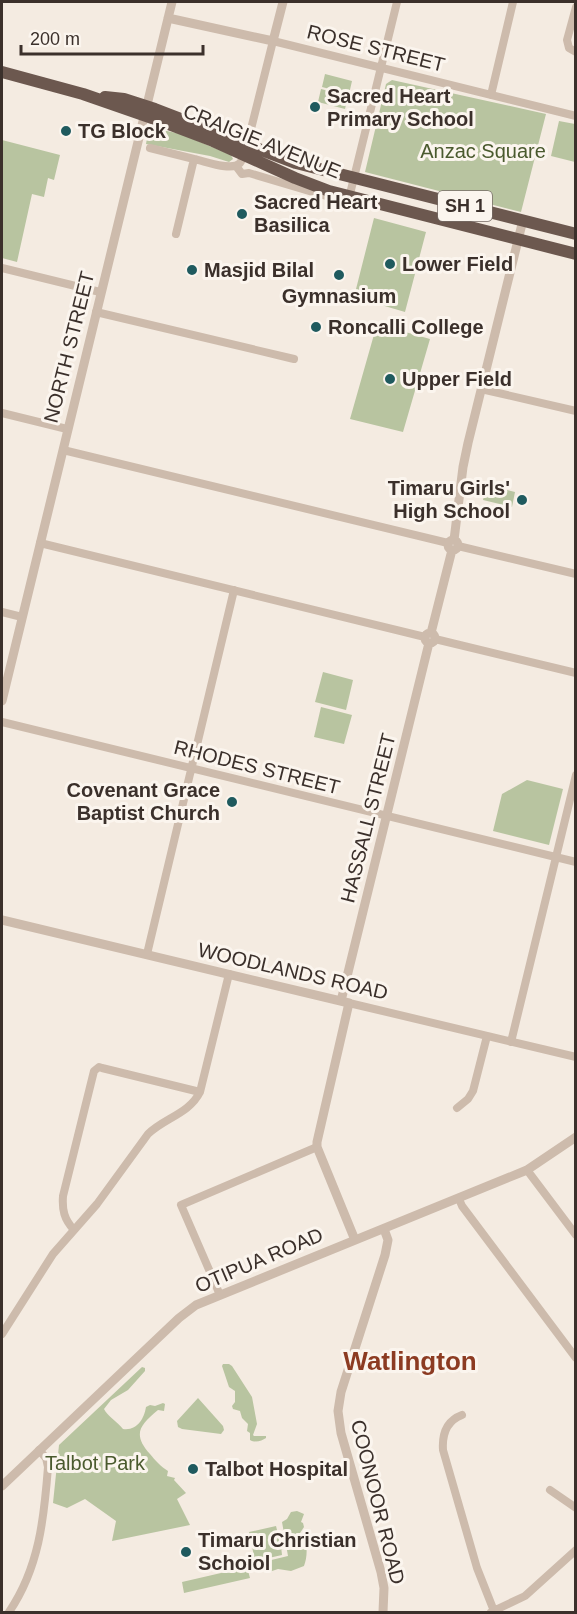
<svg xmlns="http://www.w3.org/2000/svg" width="577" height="1614" font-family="Helvetica,sans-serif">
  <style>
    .green { fill: #b8c4a0 }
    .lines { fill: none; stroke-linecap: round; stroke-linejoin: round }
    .minor { stroke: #cdbbac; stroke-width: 8 }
    .tertiary { stroke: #cdbbac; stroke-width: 9 }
    .trunk { stroke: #6c584f; stroke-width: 12 }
    .poi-dot { fill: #1f5a5e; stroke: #fbf5ee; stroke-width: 2 }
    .labels { text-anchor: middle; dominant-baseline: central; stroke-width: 6; stroke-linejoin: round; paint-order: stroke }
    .shield { fill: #fbf5ee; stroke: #756b66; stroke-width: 1.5 }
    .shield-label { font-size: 18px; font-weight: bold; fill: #3b302b }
    .street-label { font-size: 20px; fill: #3b302b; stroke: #fbf5ee }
    .poi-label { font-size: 20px; font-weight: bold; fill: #3b302b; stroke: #fbf5ee; text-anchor: start }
    .park-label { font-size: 20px; fill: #4a5a2e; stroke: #fbf5ee }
    .district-label { font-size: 26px; font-weight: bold; fill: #8c3b22; stroke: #fbf5ee }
  </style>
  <rect width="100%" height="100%" fill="#f4ebe1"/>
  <path class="green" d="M 325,74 L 352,81 L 349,94 L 322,87 Z
    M 392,80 L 546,114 L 521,212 L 365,172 L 386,84 Z
    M 321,89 L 348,96 L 345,109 L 318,102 Z
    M 559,121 L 575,124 L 575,162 L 551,156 Z
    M 153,128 L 181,134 L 231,155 L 233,159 L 229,162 L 210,156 L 146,144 L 148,132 Z
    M 2,140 L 60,155 L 54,180 L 48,178 L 44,197 L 32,194 L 17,262 L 2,258 Z
    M 374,218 L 426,232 L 405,312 L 354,297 Z
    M 377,324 L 430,339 L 403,432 L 350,419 Z
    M 487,485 L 515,492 L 512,507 L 483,500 Z
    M 323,672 L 353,680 L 346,710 L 315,702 Z
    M 321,707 L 352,715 L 344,744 L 314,737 Z
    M 527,780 L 563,789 L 549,845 L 493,831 L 502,794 Z
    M 223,1364 L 229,1364 L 232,1366 L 252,1397 L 257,1424 L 253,1435 L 254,1436 L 266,1436 L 266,1438 C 262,1441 255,1443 250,1440 L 250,1433 L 247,1431 L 248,1424 L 242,1418 L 240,1411 L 233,1409 L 232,1406 L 235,1402 L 235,1391 L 229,1387 L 222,1366 Z
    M 142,1367 L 145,1368 L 145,1371 L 128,1390 L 111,1400 L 104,1409 C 107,1416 118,1422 123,1429 C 137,1431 144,1419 146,1407 L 150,1405 L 155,1406 L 163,1403 L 165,1404 L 164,1411 L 158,1410 C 140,1425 132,1434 150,1454 C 155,1460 161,1467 168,1471 L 167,1476 L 175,1478 L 174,1480 L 186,1493 L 177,1499 L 190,1525 L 112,1541 L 116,1521 L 85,1499 L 67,1508 L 53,1503 L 59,1445 Z
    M 198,1398 L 223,1426 L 224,1430 L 221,1434 L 182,1429 L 178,1427 L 177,1421 Z
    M 297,1511 L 304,1514 L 301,1522 L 303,1523 L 304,1527 L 300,1533 C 308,1541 308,1555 304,1566 L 291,1571 L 278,1569 L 269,1572 L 264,1570 L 262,1566 L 263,1562 L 288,1556 L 282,1522 L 287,1519 L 291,1512 Z
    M 276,1526 L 281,1546 L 282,1555 L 255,1561 L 249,1532 Z
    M 247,1567 L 250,1578 L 184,1593 L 182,1582 Z"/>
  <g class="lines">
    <path class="minor" d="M 576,7 L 567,40 L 569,48 L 576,52
      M 491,95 L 513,2
      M 150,148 L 194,159
      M 236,166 L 242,174 L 249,173 L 326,196
      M 349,198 L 397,2
      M 176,234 L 194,159 C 205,161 232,172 240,163 C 244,158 245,150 247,145 L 273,41 L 576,116
      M 2,268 L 100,292
      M 96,312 L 294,359
      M 481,389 L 576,411
      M 2,413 L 67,429
      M 63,450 L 448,543
      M 40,543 L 425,637
      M 458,546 L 576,574
      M 2,612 L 22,617
      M 435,639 L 576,673
      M 2,722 L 576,862
      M 147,954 L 234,590
      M 349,1003 L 576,1057
      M 511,1042 L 576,775
      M 457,1108 L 468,1099 L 473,1091 L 487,1036
      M 527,1170 L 576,1235
      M 459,1199 L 462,1206 L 576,1358
      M 74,1230 C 64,1219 62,1210 63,1196 L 94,1071 L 99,1067 L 102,1068 L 200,1092
      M 220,1295 L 181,1205 L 317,1147
      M 2,1334 L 53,1254 L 97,1204 L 148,1134 C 164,1118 189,1114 200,1092 L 229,974
      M 462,1415 C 446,1421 442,1435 443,1450 L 477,1568 L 494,1611
      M 550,1490 L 576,1508
      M 9,1612 C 39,1568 44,1519 48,1467 L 46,1458 L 39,1450
      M 491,1612 L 525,1596 L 576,1550"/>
    <path class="tertiary" d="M 168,18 L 273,41 L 283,2
      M448 545a5 5 0 1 1 10 0a5 5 0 1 1-10 0Z
      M 454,540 L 463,467 L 468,443 L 523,220
      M425 638a5 5 0 1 1 10 0a5 5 0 1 1-10 0Z
      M 431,633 L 452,550
      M 2,701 L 172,2
      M 2,920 L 349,1003 L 317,1142 L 317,1147 L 355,1240
      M 341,1001 L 429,643
      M 2,1486 L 179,1318 L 196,1305 L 527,1170 L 576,1137
      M 383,1612 L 384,1588 L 381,1572 L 341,1433 L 338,1411 L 341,1392 L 385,1255 L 388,1240 L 384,1229"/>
    <path class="trunk" d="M 2,72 L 83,94 L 155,119 L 213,141 L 295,178 L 329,191 L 576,254
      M 105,97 L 124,99 L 155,109 L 277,156 L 296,163 L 576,234"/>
  </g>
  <g class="poi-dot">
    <circle cx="315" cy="107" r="6"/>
    <circle cx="66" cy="131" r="6"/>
    <circle cx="242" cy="214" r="6"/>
    <circle cx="390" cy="264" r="6"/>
    <circle cx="192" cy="270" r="6"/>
    <circle cx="339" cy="275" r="6"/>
    <circle cx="316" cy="327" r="6"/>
    <circle cx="390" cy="379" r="6"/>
    <circle cx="522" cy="500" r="6"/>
    <circle cx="232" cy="802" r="6"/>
    <circle cx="193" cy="1469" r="6"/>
    <circle cx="186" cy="1552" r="6"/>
  </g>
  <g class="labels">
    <rect class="shield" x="438" y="191" width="54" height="30" rx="4.5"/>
    <g class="shield-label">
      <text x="465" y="206">SH 1</text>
    </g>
    <g class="street-label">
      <text transform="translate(376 48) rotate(14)">ROSE STREET</text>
      <text transform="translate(262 141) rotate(22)">CRAIGIE AVENUE</text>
      <text transform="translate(69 347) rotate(-76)">NORTH STREET</text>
      <text transform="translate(257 767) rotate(14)">RHODES STREET</text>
      <text transform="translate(368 818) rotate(-76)">HASSALL STREET</text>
      <text transform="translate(293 971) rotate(13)">WOODLANDS ROAD</text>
      <text transform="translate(259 1260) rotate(-23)">OTIPUA ROAD</text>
      <text transform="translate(378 1502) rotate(76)">COONOOR ROAD</text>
    </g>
    <g class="poi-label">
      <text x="327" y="96">Sacred Heart<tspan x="327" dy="23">Primary School</tspan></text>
      <text x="78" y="131">TG Block</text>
      <text x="254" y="202">Sacred Heart<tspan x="254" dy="23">Basilica</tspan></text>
      <text x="402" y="264">Lower Field</text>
      <text x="204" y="270">Masjid Bilal</text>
      <text x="339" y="296" text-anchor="middle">Gymnasium</text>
      <text x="328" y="327">Roncalli College</text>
      <text x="402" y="379">Upper Field</text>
      <text x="510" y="488" text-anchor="end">Timaru Girls'<tspan x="510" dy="23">High School</tspan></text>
      <text x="220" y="790" text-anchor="end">Covenant Grace<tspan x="220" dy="23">Baptist Church</tspan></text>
      <text x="205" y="1469">Talbot Hospital</text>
      <text x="198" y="1540">Timaru Christian<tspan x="198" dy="23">Schoiol</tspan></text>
    </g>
    <g class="park-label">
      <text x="483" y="151">Anzac Square</text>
      <text x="95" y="1463">Talbot Park</text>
    </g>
    <g class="district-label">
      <text x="410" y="1361">Watlington</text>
    </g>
  </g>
  <rect width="577" height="1614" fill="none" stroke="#3b302b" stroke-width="6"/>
  <path d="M21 45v9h182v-9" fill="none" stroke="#3b302b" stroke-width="3"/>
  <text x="30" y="45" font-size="18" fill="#3b302b" stroke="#fbf5ee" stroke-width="4.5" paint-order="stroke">200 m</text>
</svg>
